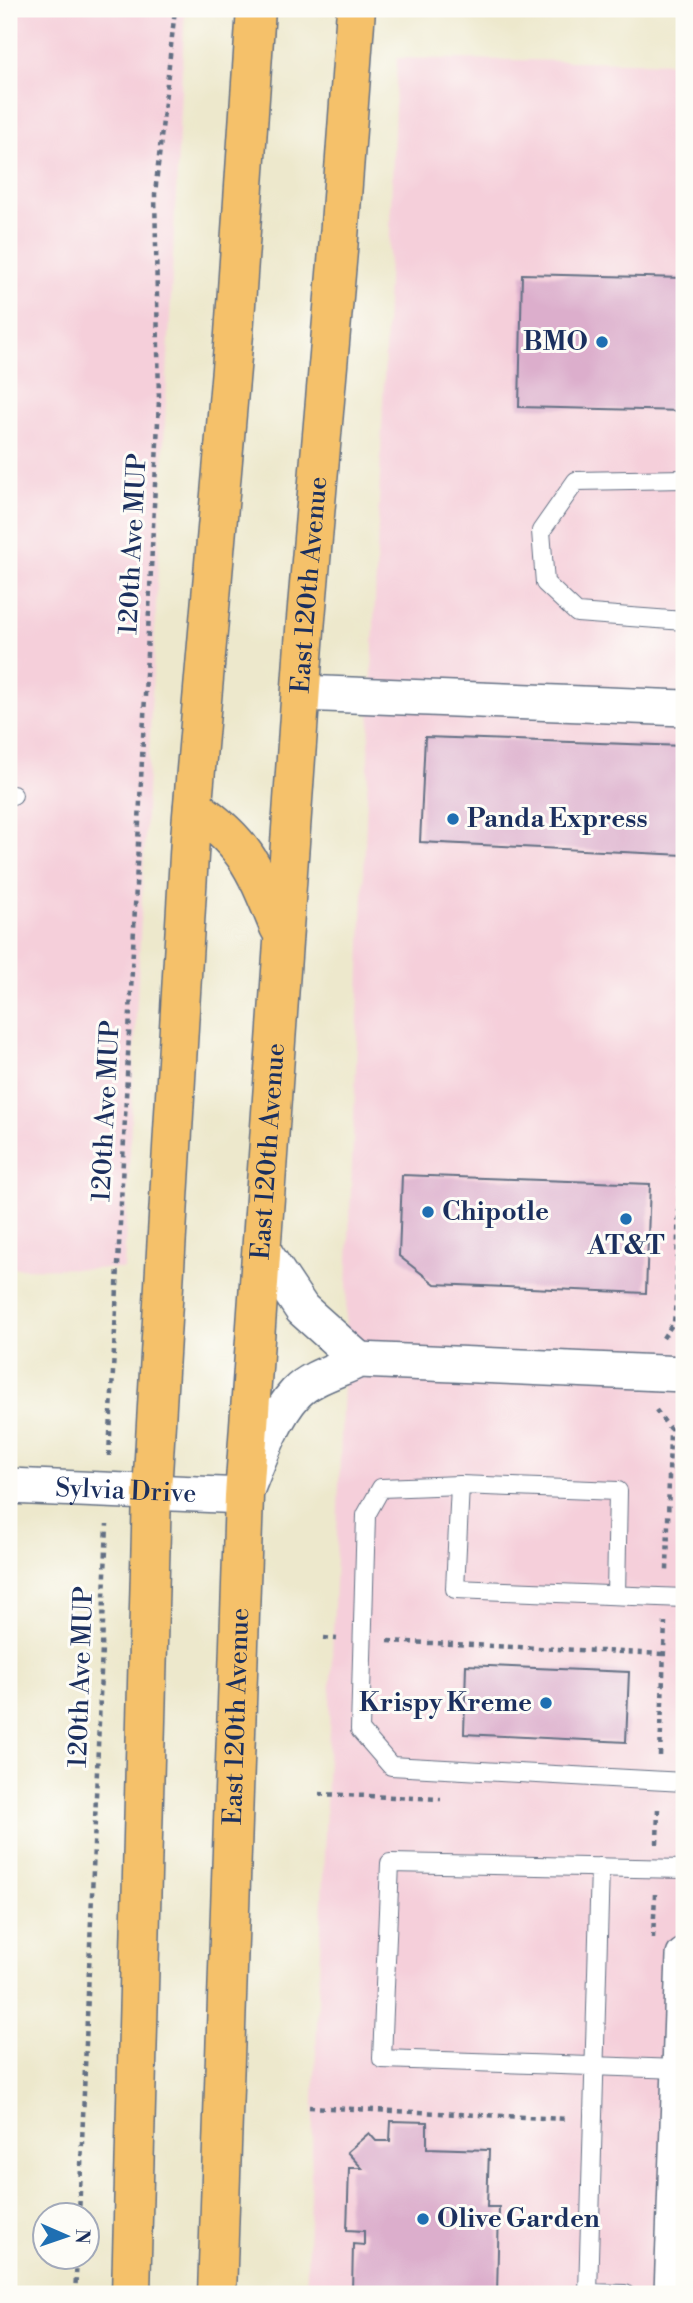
<svg xmlns="http://www.w3.org/2000/svg" width="693" height="2303" font-family="'Libre Bodoni',serif">
  <style>
    .built { fill: #f5cfda }
    .building { fill: #dcaecc }
    .lines { fill: none; stroke-linecap: round; stroke-linejoin: round }
    .lane-casing { stroke: #647084; stroke-width: 20 }
    .street-casing { stroke: #647084; stroke-width: 38 }
    .primary-casing { stroke: #647084; stroke-width: 41 }
    .path { stroke: #647084; stroke-width: 4.5; stroke-dasharray: 5 5; stroke-linecap: butt }
    .lane { stroke: #fff; stroke-width: 18 }
    .street { stroke: #fff; stroke-width: 35 }
    .primary { stroke: #f5c16b; stroke-width: 38 }
    .poi-dot { fill: #1f6fb2; stroke: #fdfcf7; stroke-width: 2.5 }
    .labels { text-anchor: middle; dominant-baseline: central; stroke-width: 6; stroke-linejoin: round; paint-order: stroke }
    .poi-label { font-size: 26px; font-weight: bold; fill: #1b2f5e; stroke: #fdfcf7; text-anchor: start }
    .street-label { font-size: 26px; fill: #1b2f5e; stroke: #fdfcf7 }
  </style>
  <rect width="100%" height="100%" fill="#fdfcf7"/>
  <filter id="ink" filterUnits="userSpaceOnUse"><feTurbulence type="fractalNoise" baseFrequency=".0143" numOctaves="2"/><feDisplacementMap in="SourceGraphic" scale="14" xChannelSelector="R" yChannelSelector="G"/><feConvolveMatrix kernelMatrix="1 2 1 2 8 2 1 2 1" color-interpolation-filters="sRGB"/></filter>
  <filter id="wash" filterUnits="userSpaceOnUse"><feTurbulence type="fractalNoise" baseFrequency=".00686" numOctaves="4" result="noise"/><feDisplacementMap in="SourceGraphic" scale="28" xChannelSelector="R" yChannelSelector="G"/><feGaussianBlur stdDeviation="1.57" result="paint"/><feColorMatrix in="noise" values="0 0 0 0 0 0 0 0 0 0 0 0 0 0 0 0 0 1.4 0 .05"/><feComposite in="paint" operator="in"/></filter>
  <g filter="url(#wash)">
    <rect width="100%" height="100%" fill="#ede8cc"/>
    <path class="built" d="M 9,9 L 185,9 L 124,1269 L 9,1268 Z
      M 397,58 L 684,63 L 684,2294 L 306,2294 Z"/>
    <g id="blocks">
      <path class="building" d="M 522,274 L 684,278 L 684,411 L 519,407 Z
        M 425,737 L 684,746 L 684,855 L 420,842 Z
        M 402,1175 L 650,1184 L 646,1293 L 435,1284 L 399,1256 Z
        M 466,1665 L 629,1672 L 626,1742 L 464,1734 Z
        M 391,2121 L 427,2122 L 427,2148 L 489,2150 L 487,2207 L 499,2207 L 497,2294 L 454,2294 L 454,2290 L 422,2289 L 422,2294 L 352,2292 L 353,2244 L 364,2245 L 364,2231 L 347,2230 L 349,2168 L 362,2168 L 347,2152 L 369,2133 L 376,2141 L 390,2141 Z"/>
    </g>
  </g>
  <g filter="url(#ink)">
    <use href="#blocks" fill-opacity="0" stroke="#647084" stroke-width="2"/>
    <g class="lines">
      <defs>
        <path id="lane" d="M 684,479 L 576,481 L 541,531 L 545,583 L 577,613 L 684,621
          M 9,795 L 13,795
          M 460,1485 L 381,1488 L 366,1515 L 360,1730 L 391,1766 L 684,1782
          M 616,1595 L 618,1491 L 460,1485 L 455,1589 L 684,1598
          M 600,1867 L 588,2293 L 625,2294
          M 680,2069 L 382,2059 L 390,1863 L 684,1869"/>
        <g id="street">
          <path d="M 300,693 L 684,708"/>
          <path d="M 262,1249 L 302,1309 L 359,1360"/>
          <path id="s1" d="M 9,1486 L 244,1496 C 257,1464 272,1419 296,1393 C 311,1377 339,1370 359,1360 L 684,1374"/>
          <path d="M 672,2294 L 684,1956"/>
        </g>
        <g id="primary">
          <path d="M 193,807 C 247,844 255,869 279,927"/>
          <path d="M 131,2294 L 152,1492 L 190,838 L 234,334 L 256,9"/>
          <path id="s2" d="M 217,2294 L 244,1496 L 305,630 L 338,251 L 356,9"/>
        </g>
      </defs>
      <use href="#lane" class="lane-casing"/>
      <use href="#street" class="street-casing"/>
      <use href="#primary" class="primary-casing"/>
      <path class="path" d="M 663,1338 L 674,1322 L 676,1301 L 684,1036
        M 656,1410 L 670,1429 L 667,1571
        M 109,1456 L 159,400 L 155,194 L 175,9
        M 324,1638 L 337,1639
        M 388,1641 L 664,1654
        M 660,1756 L 665,1622
        M 319,1794 L 441,1799
        M 657,1844 L 658,1807
        M 653,1938 L 655,1894
        M 309,2107 L 567,2119
        M 79,2216 L 107,1524
        M 75,2294 L 77,2258"/>
      <use href="#lane" class="lane"/>
      <use href="#street" class="street"/>
      <use href="#primary" class="primary"/>
    </g>
  </g>
  <g class="poi-dot">
    <circle cx="602" cy="342" r="7"/>
    <circle cx="453" cy="819" r="7"/>
    <circle cx="428" cy="1212" r="7"/>
    <circle cx="626" cy="1219" r="7"/>
    <circle cx="546" cy="1703" r="7"/>
    <circle cx="423" cy="2219" r="7"/>
  </g>
  <g class="labels">
    <g class="poi-label">
      <text x="588" y="342" text-anchor="end">BMO</text>
      <text x="467" y="819">Panda Express</text>
      <text x="442" y="1212">Chipotle</text>
      <text x="626" y="1246" text-anchor="middle">AT&amp;T</text>
      <text x="532" y="1703" text-anchor="end">Krispy Kreme</text>
      <text x="437" y="2219">Olive Garden</text>
    </g>
    <g class="street-label">
      <text transform="translate(133 544) rotate(-87)">120th Ave MUP</text>
      <text stroke="none"><textPath href="#s2" startOffset="1712">East 120th Avenue</textPath></text>
      <text transform="translate(106 1111) rotate(-87)">120th Ave MUP</text>
      <text stroke="none"><textPath href="#s2" startOffset="1144">East 120th Avenue</textPath></text>
      <text stroke="none"><textPath href="#s1" startOffset="117">Sylvia Drive</textPath></text>
      <text transform="translate(81 1677) rotate(-88)">120th Ave MUP</text>
      <text stroke="none"><textPath href="#s2" startOffset="578">East 120th Avenue</textPath></text>
    </g>
  </g>
  <rect width="693" height="2303" fill="none" stroke="#fdfcf7" stroke-width="35"/>
  <g transform="translate(66 2236) rotate(92)"><circle r="33" fill="#fdfcf7" stroke="#a3aaba" stroke-width="2"/>
  <path d="M0-5L12 26L0 18L-12 26Z" fill="#1f6fb2"/>
  <text y="-10" font-size="19" font-weight="bold" text-anchor="middle" fill="#1b2f5e">N</text>
  </g>
</svg>
